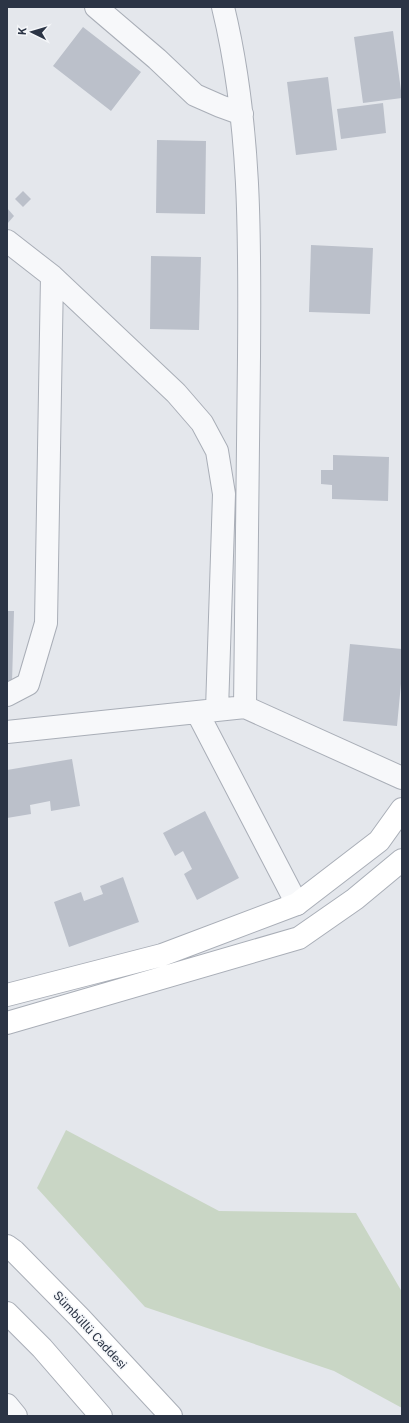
<svg xmlns="http://www.w3.org/2000/svg" width="409" height="1423" font-family="'Public Sans',sans-serif">
  <style>
    .green { fill: #c9d6c5 }
    .building { fill: #bbc0ca }
    .lines { fill: none; stroke-linecap: round; stroke-linejoin: round }
    .street-casing { stroke: #a9aeb7; stroke-width: 24 }
    .secondary-casing { stroke: #a9aeb7; stroke-width: 24 }
    .street { stroke: #f7f8fa; stroke-width: 22 }
    .secondary { stroke: #fff; stroke-width: 22 }
    .labels { text-anchor: middle; dominant-baseline: central; stroke-width: 3; stroke-linejoin: round; paint-order: stroke }
    .street-label { font-size: 12px; fill: #2b3445; stroke: #f4f6f9 }
  </style>
  <rect width="100%" height="100%" fill="#e4e7ec"/>
  <path class="green" d="M 66,1130 L 219,1211 L 356,1213 L 402,1292 L 402,1408 L 334,1371 L 145,1307 L 37,1188 Z"/>
  <path class="building" d="M 83,27 L 141,72 L 111,111 L 53,66 Z
    M 393,31 L 402,98 L 363,103 L 354,37 Z
    M 328,77 L 337,150 L 296,155 L 287,82 Z
    M 383,103 L 386,133 L 341,139 L 337,109 Z
    M 157,140 L 206,141 L 205,214 L 156,213 Z
    M 23,191 L 31,199 L 23,207 L 15,199 Z
    M 7,208 L 14,216 L 7,224 Z
    M 311,245 L 373,248 L 370,314 L 309,312 Z
    M 151,256 L 201,257 L 199,330 L 150,329 Z
    M 333,455 L 389,457 L 388,501 L 332,499 L 332,485 L 321,484 L 321,470 L 333,470 Z
    M 7,611 L 14,611 L 12,683 L 7,683 Z
    M 350,644 L 402,649 L 402,673 L 397,726 L 343,721 Z
    M 72,759 L 80,806 L 51,811 L 50,801 L 30,805 L 31,814 L 7,818 L 7,770 Z
    M 205,811 L 239,878 L 197,900 L 184,874 L 192,869 L 183,851 L 175,856 L 163,833 Z
    M 123,877 L 139,922 L 69,947 L 54,902 L 81,892 L 84,901 L 103,894 L 100,886 Z"/>
  <g class="lines">
    <defs>
      <path id="street" d="M 96,7 L 157,59 L 195,95 L 220,106 L 242,114
        M 223,7 C 251,122 250,240 249,357 C 248,474 246,590 245,707
        M 7,241 L 52,276 L 176,393 L 202,423 L 217,451 L 224,494 L 217,710
        M 7,695 L 28,684 L 46,623 L 52,276
        M 197,712 L 297,904
        M 7,732 L 245,707 L 402,778
        M 7,1405 L 16,1416"/>
      <path id="secondary" d="M 7,995 L 162,955 L 297,904 L 379,841 L 402,809
        M 7,1023 L 299,938 L 355,899 L 402,860
        M 7,1246 L 14,1251 L 80,1318 L 171,1416
        M 7,1313 L 42,1348 L 101,1416"/>
    </defs>
    <use href="#street" class="street-casing"/>
    <use href="#secondary" class="secondary-casing"/>
    <use href="#street" class="street"/>
    <use href="#secondary" class="secondary"/>
  </g>
  <g class="labels">
    <g class="street-label">
      <text transform="translate(90 1330) rotate(47)">Sümbüllü Caddesi</text>
    </g>
  </g>
  <rect width="409" height="1423" fill="none" stroke="#2b3445" stroke-width="16"/>
  <g transform="translate(32 32) rotate(275)" stroke="#f4f6f9" stroke-width="3" paint-order="stroke">
  <path d="M0-3L7 15L0 10L-7 15Z" fill="#2b3445"/>
  <text y="-6" font-size="11" font-weight="bold" text-anchor="middle" fill="#2b3445">K</text>
  </g>
</svg>
